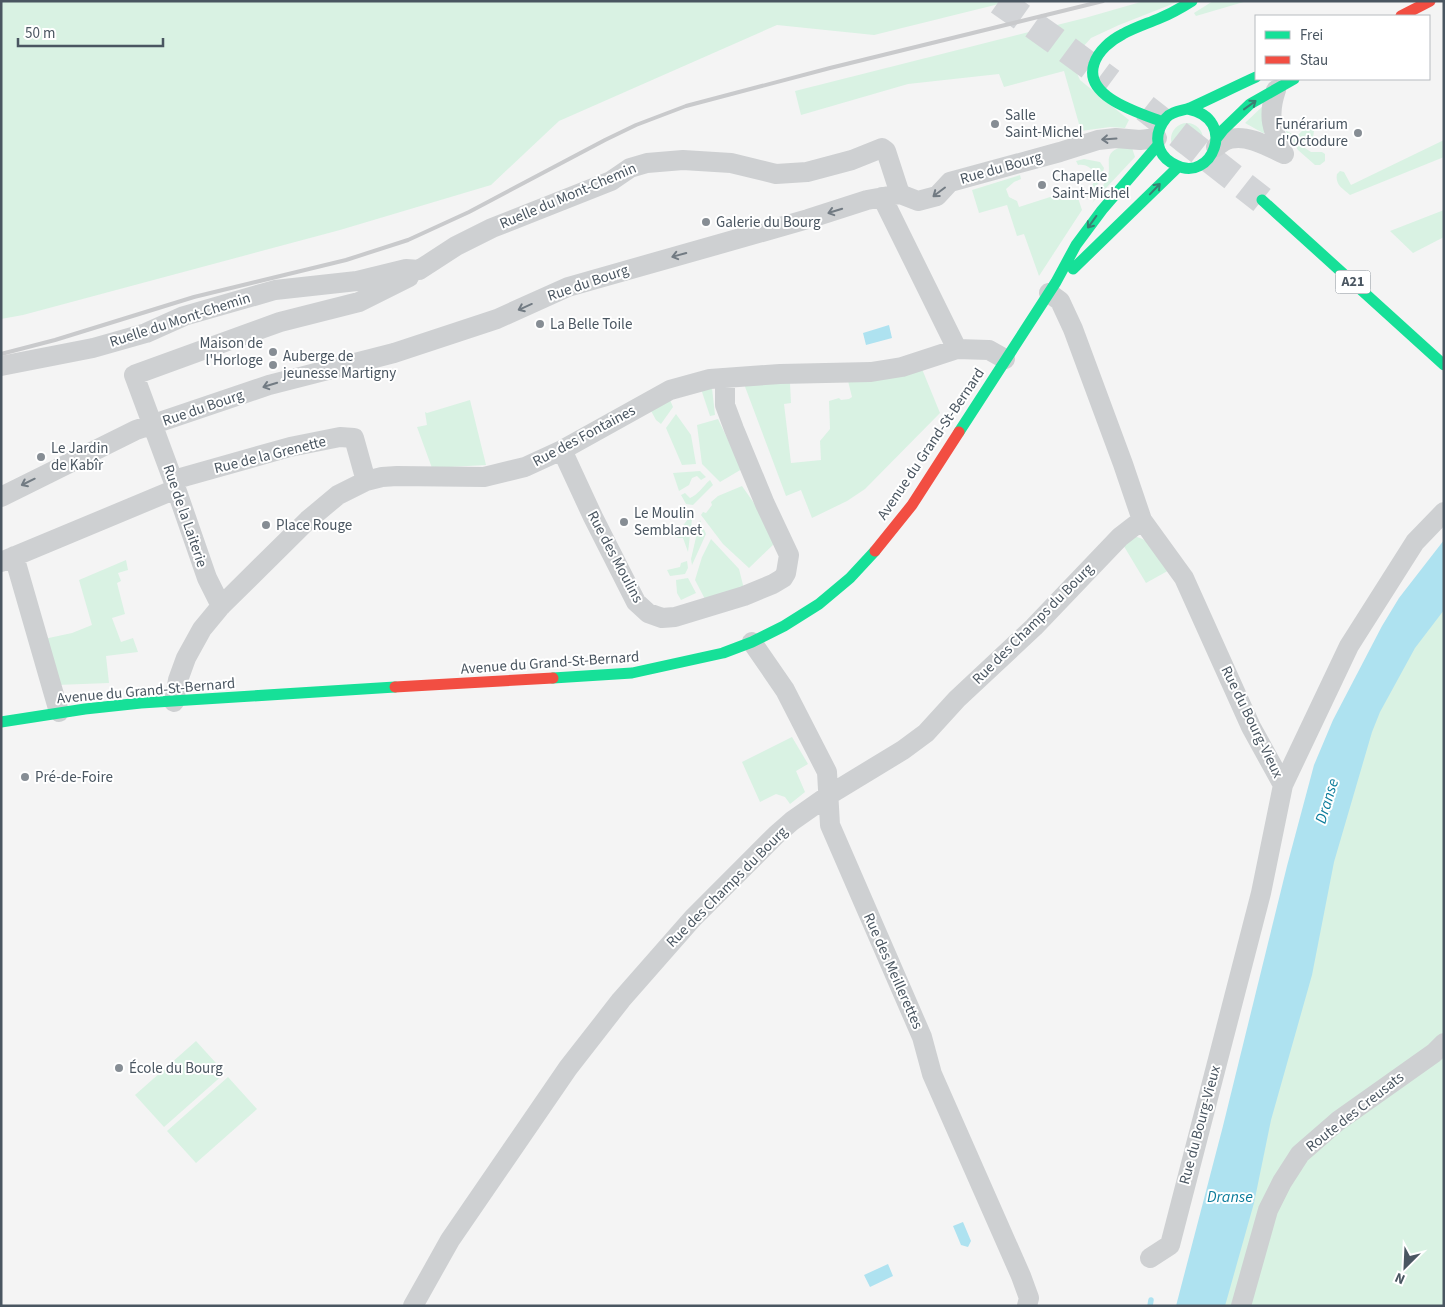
<svg xmlns="http://www.w3.org/2000/svg" width="1445" height="1307" font-family="'Source Sans 3',sans-serif">
  <style>
    .green { fill: #d9f2e3 }
    .water { fill: #aee2f0 }
    .lines { fill: none; stroke-linecap: round; stroke-linejoin: round }
    .stream { stroke: #aee2f0; stroke-width: 5.5 }
    .highway-tunnel { stroke: #d2d4d7; stroke-width: 28; stroke-dasharray: 28 14; stroke-linecap: butt }
    .street { stroke: #ced0d2; stroke-width: 20 }
    .fast { stroke: #16e098; stroke-width: 11 }
    .jam { stroke: #f24e42; stroke-width: 11 }
    .rail { stroke: #c9cacc; stroke-width: 4 }
    .oneway { stroke: #3a7f72 }
    .oneway2 { stroke: #727b83 }
    .poi-dot { fill: #868d94; stroke: #fff; stroke-width: 2 }
    .labels { text-anchor: middle; dominant-baseline: central; stroke-width: 4; stroke-linejoin: round; paint-order: stroke }
    .shield { fill: #fff; stroke: #808990; stroke-width: 1 }
    .shield-label { font-size: 14px; font-weight: bold; fill: #4a5661 }
    .poi-label { font-size: 15px; fill: #4a5661; stroke: #fff; text-anchor: start }
    .street-label { font-size: 15px; fill: #4a5661; stroke: #fff }
    .water-label { font-size: 16px; font-style: italic; fill: #0c7c9b; stroke: #fff }
  </style>
  <rect width="100%" height="100%" fill="#f4f4f4"/>
  <path class="green" d="M 1,1 L 1011,1 L 874,35 L 777,25 L 559,121 L 491,185 L 340,230 L 23,315 L 1,319 Z
    M 1144,1 L 1180,1 L 1119,25 L 1091,38 L 1082,48 L 1075,60 L 1075,69 L 1080,80 L 1129,120 L 1125,128 L 1110,127 L 1081,131 L 1064,71 L 1004,87 L 999,74 L 908,84 L 801,115 L 795,91 L 1085,18 Z
    M 1213,1 L 1247,1 L 1196,16 L 1194,13 Z
    M 1265,104 L 1266,133 L 1263,133 L 1245,123 Z
    M1171 139a16 16 0 1 1 32 0a16 16 0 1 1-32 0Z
    M 1306,127 L 1310,127 L 1314,131 L 1313,137 L 1306,142 L 1305,148 L 1311,152 L 1322,152 L 1325,154 L 1325,161 L 1320,165 L 1315,165 L 1298,150 L 1285,130 L 1294,135 L 1298,135 Z
    M 1444,140 L 1444,157 L 1350,195 C 1342,188 1335,185 1337,174 L 1340,171 L 1344,172 L 1351,185 Z
    M 1121,147 L 1132,148 L 1135,157 L 1092,203 C 1097,195 1103,187 1107,178 C 1113,165 1101,154 1121,147 Z
    M 1084,159 L 1100,162 L 1104,168 L 1101,179 L 1088,198 L 1086,192 L 1091,188 L 1096,176 C 1092,168 1087,164 1078,165 L 1076,161 Z
    M 1020,175 L 1021,179 L 1014,182 L 1006,189 L 1009,197 L 1017,201 L 1019,207 L 1075,189 L 1082,210 L 1039,276 L 1024,234 L 1017,236 L 1007,205 L 979,213 L 972,190 Z
    M 1444,210 L 1444,237 L 1413,253 L 1390,231 Z
    M 922,369 L 940,413 L 865,489 L 847,501 L 812,518 L 801,490 L 786,496 L 744,384 L 790,383 L 791,403 L 784,404 L 791,463 L 821,460 L 820,441 L 830,429 L 829,401 L 839,398 L 841,400 L 849,399 L 852,397 L 848,381 Z
    M 712,388 L 715,415 L 710,416 L 701,389 Z
    M 470,400 L 486,465 L 432,468 L 417,427 L 427,425 L 425,412 L 427,413 Z
    M 670,400 L 673,407 L 661,424 L 656,420 L 650,409 Z
    M 676,414 L 691,435 L 696,464 L 682,465 L 666,428 Z
    M 718,419 L 742,469 L 720,482 L 702,464 L 697,425 Z
    M 700,471 L 706,477 L 701,480 L 697,476 L 692,478 L 689,485 L 679,491 L 673,473 Z
    M 710,480 L 713,485 L 693,505 L 686,504 L 681,495 L 685,493 L 690,498 C 698,495 703,486 710,480 Z
    M 742,486 L 763,516 L 775,543 L 749,568 L 723,544 L 701,515 L 703,512 L 706,513 L 712,505 L 711,502 L 718,496 Z
    M 688,519 L 692,519 L 688,552 L 683,538 L 678,538 L 675,536 Z
    M 700,520 L 706,534 L 692,565 L 691,559 Z
    M 1129,536 C 1149,536 1160,554 1173,568 L 1146,583 L 1122,543 Z
    M 711,539 L 739,569 L 744,589 L 707,603 L 695,580 L 702,557 Z
    M 126,560 L 128,570 L 118,573 L 121,581 L 117,583 L 125,614 L 112,618 L 121,642 L 133,638 L 138,652 L 106,656 L 109,683 L 57,685 L 44,639 L 72,633 L 92,625 L 79,580 Z
    M 687,561 L 688,568 L 685,574 L 670,576 L 667,570 L 680,567 L 681,563 Z
    M 688,578 L 696,593 L 681,600 L 677,593 L 676,580 Z
    M 1444,591 L 1444,1306 L 1198,1306 L 1345,753 Z
    M 792,737 L 808,764 L 796,771 L 805,792 L 790,804 L 785,797 L 776,794 L 760,802 L 742,762 Z
    M 196,1041 L 225,1073 L 164,1127 L 135,1095 Z
    M 228,1077 L 257,1109 L 196,1163 L 167,1131 Z"/>
  <path class="water" d="M 889,325 L 892,338 L 866,345 L 863,333 Z
    M 1444,540 L 1444,610 L 1415,648 L 1380,712 L 1372,732 L 1334,862 L 1312,975 L 1271,1120 L 1254,1203 L 1225,1306 L 1176,1306 L 1223,1126 L 1287,866 L 1314,765 L 1333,720 L 1382,626 L 1399,598 Z
    M 963,1222 L 971,1241 L 968,1247 L 961,1245 L 953,1226 Z
    M 888,1264 L 893,1276 L 870,1287 L 864,1275 Z"/>
  <g class="lines">
    <path class="stream" d="M 1150,1306 L 1151,1300"/>
    <path class="highway-tunnel" d="M 999,1 L 1053,39 L 1111,82
      M 1145,108 L 1262,200"/>
    <path class="street" d="M 1276,90 C 1267,116 1272,130 1284,154
      M 1216,147 C 1220,144 1225,140 1230,139 C 1247,134 1269,147 1284,154
      M 882,197 L 957,349
      M 1049,293 L 1060,301 L 1073,329 L 1123,464 L 1142,520 L 1184,578 L 1251,727 L 1283,785 L 1261,893 L 1170,1245 L 1150,1258
      M 1,366 L 93,348 L 146,333 L 184,316 L 275,290 L 357,281 L 406,269 L 419,270 L 456,246 L 492,228 L 611,181 L 630,168 L 647,163 L 683,160 L 731,163 L 776,174 L 807,172 L 852,160 L 882,148 L 886,151 L 900,194
      M 562,450 L 593,517 L 636,602 L 648,613 L 662,618 L 675,617 L 744,596 L 773,584 L 783,578 L 786,573 L 789,555 L 765,504 L 734,429 L 725,405 L 725,378
      M 173,480 L 290,447 L 340,437 L 354,438 L 366,481
      M 1,497 L 136,430 L 269,385 L 394,353 L 497,319 L 568,287 L 808,219 L 867,200 L 900,194 L 918,201 L 937,196 L 950,182 L 1060,152 L 1098,140 L 1116,138 L 1140,140 L 1157,138
      M 14,556 L 59,712
      M 1,562 L 176,489
      M 221,606 L 207,578 L 173,480 L 134,375 L 280,322 L 359,302 L 409,277
      M 752,642 L 785,690 L 827,772 L 830,825 L 922,1037 L 932,1074 L 1021,1276 L 1029,1298 L 1027,1306
      M 174,702 L 178,680 L 186,658 L 202,629 L 221,606 L 308,520 L 338,495 L 366,481 L 382,477 L 397,476 L 484,477 L 525,467 L 562,450 L 670,390 L 710,379 L 780,374 L 871,372 L 902,367 L 957,349 L 989,350 L 1005,359
      M 1283,785 L 1349,646 L 1415,542 L 1444,512
      M 413,1306 L 450,1240 L 568,1068 L 621,1000 L 693,918 L 776,835 L 792,821 L 829,795 L 903,750 L 926,733 L 957,699 L 1034,627 L 1120,537 L 1142,520
      M 1241,1306 L 1268,1210 L 1282,1182 L 1300,1154 L 1338,1121 L 1434,1053 L 1444,1043"/>
    <path class="fast" d="M 1188,109 C 1239,119 1211,184 1176,165 C 1169,162 1163,157 1160,150 C 1155,138 1158,128 1166,118 C 1172,111 1182,111 1190,108 C 1212,98 1234,87 1256,77
      M 1163,122 C 1140,113 1083,97 1094,64 C 1098,51 1111,40 1123,34 C 1134,28 1146,24 1158,19 C 1170,14 1181,8 1192,1
      M 1216,139 L 1223,130 L 1250,104 L 1294,79
      M 1262,200 L 1444,365
      M 1073,269 L 1178,167
      M 959,432 L 1056,282 L 1076,245 L 1102,210 L 1158,145
      M 553,678 L 632,673 L 723,653 L 752,642 L 784,626 L 819,604 L 850,578 L 875,551
      M 1,722 L 85,709 L 141,703 L 395,687"/>
    <path class="jam" d="M 1401,16 L 1430,1
      M 875,551 L 912,505 L 959,432
      M 395,687 L 553,678"/>
    <path class="rail" d="M 1,354 L 55,340 L 194,297 L 346,260 L 408,240 L 469,212 L 605,140 L 636,125 L 686,106 L 830,68 L 1103,1"/>
  </g>
  <defs><path id="oneway-shaft" d="M-6 0H5M1.5-3L5.5 0L1.5 3" fill="none" stroke-width="1.6" stroke-linecap="round" stroke-linejoin="round" transform="scale(1.25)"/></defs>
  <g class="oneway">
    <use href="#oneway-shaft" transform="translate(1250 105) rotate(-36)"/>
    <use href="#oneway-shaft" transform="translate(1155 189) rotate(-46)"/>
    <use href="#oneway-shaft" transform="translate(1092 222) rotate(126)"/>
  </g>
  <g class="oneway2">
    <use href="#oneway-shaft" transform="translate(1109 139) rotate(176)"/>
    <use href="#oneway-shaft" transform="translate(939 192) rotate(143)"/>
    <use href="#oneway-shaft" transform="translate(835 211) rotate(163)"/>
    <use href="#oneway-shaft" transform="translate(679 255) rotate(165)"/>
    <use href="#oneway-shaft" transform="translate(525 307) rotate(156)"/>
    <use href="#oneway-shaft" transform="translate(270 385) rotate(163)"/>
    <use href="#oneway-shaft" transform="translate(28 482) rotate(154)"/>
  </g>
  <g class="poi-dot">
    <circle cx="995" cy="124" r="5"/>
    <circle cx="1358" cy="133" r="5"/>
    <circle cx="1042" cy="185" r="5"/>
    <circle cx="706" cy="222" r="5"/>
    <circle cx="540" cy="324" r="5"/>
    <circle cx="273" cy="352" r="5"/>
    <circle cx="273" cy="365" r="5"/>
    <circle cx="41" cy="457" r="5"/>
    <circle cx="624" cy="522" r="5"/>
    <circle cx="266" cy="525" r="5"/>
    <circle cx="25" cy="777" r="5"/>
    <circle cx="119" cy="1068" r="5"/>
  </g>
  <g class="labels">
    <rect class="shield" x="1335.5" y="270.5" width="35" height="23" rx="4"/>
    <g class="shield-label">
      <text x="1353" y="282">A21</text>
    </g>
    <g class="poi-label">
      <text x="1005" y="115">Salle<tspan x="1005" dy="17">Saint-Michel</tspan></text>
      <text x="1348" y="124" text-anchor="end">Funérarium<tspan x="1348" dy="17">d'Octodure</tspan></text>
      <text x="1052" y="176">Chapelle<tspan x="1052" dy="17">Saint-Michel</tspan></text>
      <text x="716" y="222">Galerie du Bourg</text>
      <text x="550" y="324">La Belle Toile</text>
      <text x="263" y="343" text-anchor="end">Maison de<tspan x="263" dy="17">l'Horloge</tspan></text>
      <text x="283" y="356">Auberge de<tspan x="283" dy="17">jeunesse Martigny</tspan></text>
      <text x="51" y="448">Le Jardin<tspan x="51" dy="17">de Kabîr</tspan></text>
      <text x="634" y="513">Le Moulin<tspan x="634" dy="17">Semblanet</tspan></text>
      <text x="276" y="525">Place Rouge</text>
      <text x="35" y="777">Pré-de-Foire</text>
      <text x="129" y="1068">École du Bourg</text>
    </g>
    <g class="street-label">
      <text transform="translate(1001 168) rotate(-16)">Rue du Bourg</text>
      <text transform="translate(568 196) rotate(-23)">Ruelle du Mont-Chemin</text>
      <text transform="translate(588 283) rotate(-19)">Rue du Bourg</text>
      <text transform="translate(180 320) rotate(-18)">Ruelle du Mont-Chemin</text>
      <text transform="translate(203 408) rotate(-19)">Rue du Bourg</text>
      <text transform="translate(584 436) rotate(-28)">Rue des Fontaines</text>
      <text transform="translate(931 444) rotate(-56)">Avenue du Grand-St-Bernard</text>
      <text transform="translate(270 455) rotate(-14)">Rue de la Grenette</text>
      <text transform="translate(185 516) rotate(71)">Rue de la Laiterie</text>
      <text transform="translate(615 557) rotate(62)">Rue des Moulins</text>
      <text transform="translate(1033 624) rotate(-45)">Rue des Champs du Bourg</text>
      <text transform="translate(550 663) rotate(-4)">Avenue du Grand-St-Bernard</text>
      <text transform="translate(146 691) rotate(-5)">Avenue du Grand-St-Bernard</text>
      <text transform="translate(1252 722) rotate(64)">Rue du Bourg-Vieux</text>
      <text transform="translate(727 887) rotate(-45)">Rue des Champs du Bourg</text>
      <text transform="translate(893 971) rotate(66)">Rue des Meillerettes</text>
      <text transform="translate(1355 1112) rotate(-38)">Route des Creusats</text>
      <text transform="translate(1200 1125) rotate(-75)">Rue du Bourg-Vieux</text>
    </g>
    <g class="water-label">
      <text transform="translate(1327 801) rotate(-73)">Dranse</text>
      <text x="1230" y="1197">Dranse</text>
    </g>
  </g>
  <rect width="1445" height="1307" fill="none" stroke="#4a5661" stroke-width="5"/>
  <rect x="1255" y="15" width="175" height="65" fill="#ffffff" stroke="#b7bbc0"/>
  <rect x="1265" y="31" width="25" height="8" fill="#16e098" stroke="#b7bbc0"/>
  <text x="1300" y="40" font-size="15" fill="#4a5661">Frei</text>
  <rect x="1265" y="56" width="25" height="8" fill="#f24e42" stroke="#b7bbc0"/>
  <text x="1300" y="65" font-size="15" fill="#4a5661">Stau</text>
  <g transform="translate(1405 1267) rotate(204)" stroke="#ffffff" stroke-width="4" paint-order="stroke">
  <path d="M0-4L9 19L0 12L-9 19Z" fill="#4a5661"/>
  <text y="-8" font-size="14" font-weight="bold" text-anchor="middle" fill="#4a5661">N</text>
  </g>
  <path d="M18 38v8h145v-8" fill="none" stroke="#4a5661" stroke-width="2.5"/>
  <text x="25" y="38" font-size="15" fill="#4a5661" stroke="#ffffff" stroke-width="4" paint-order="stroke">50 m</text>
</svg>
